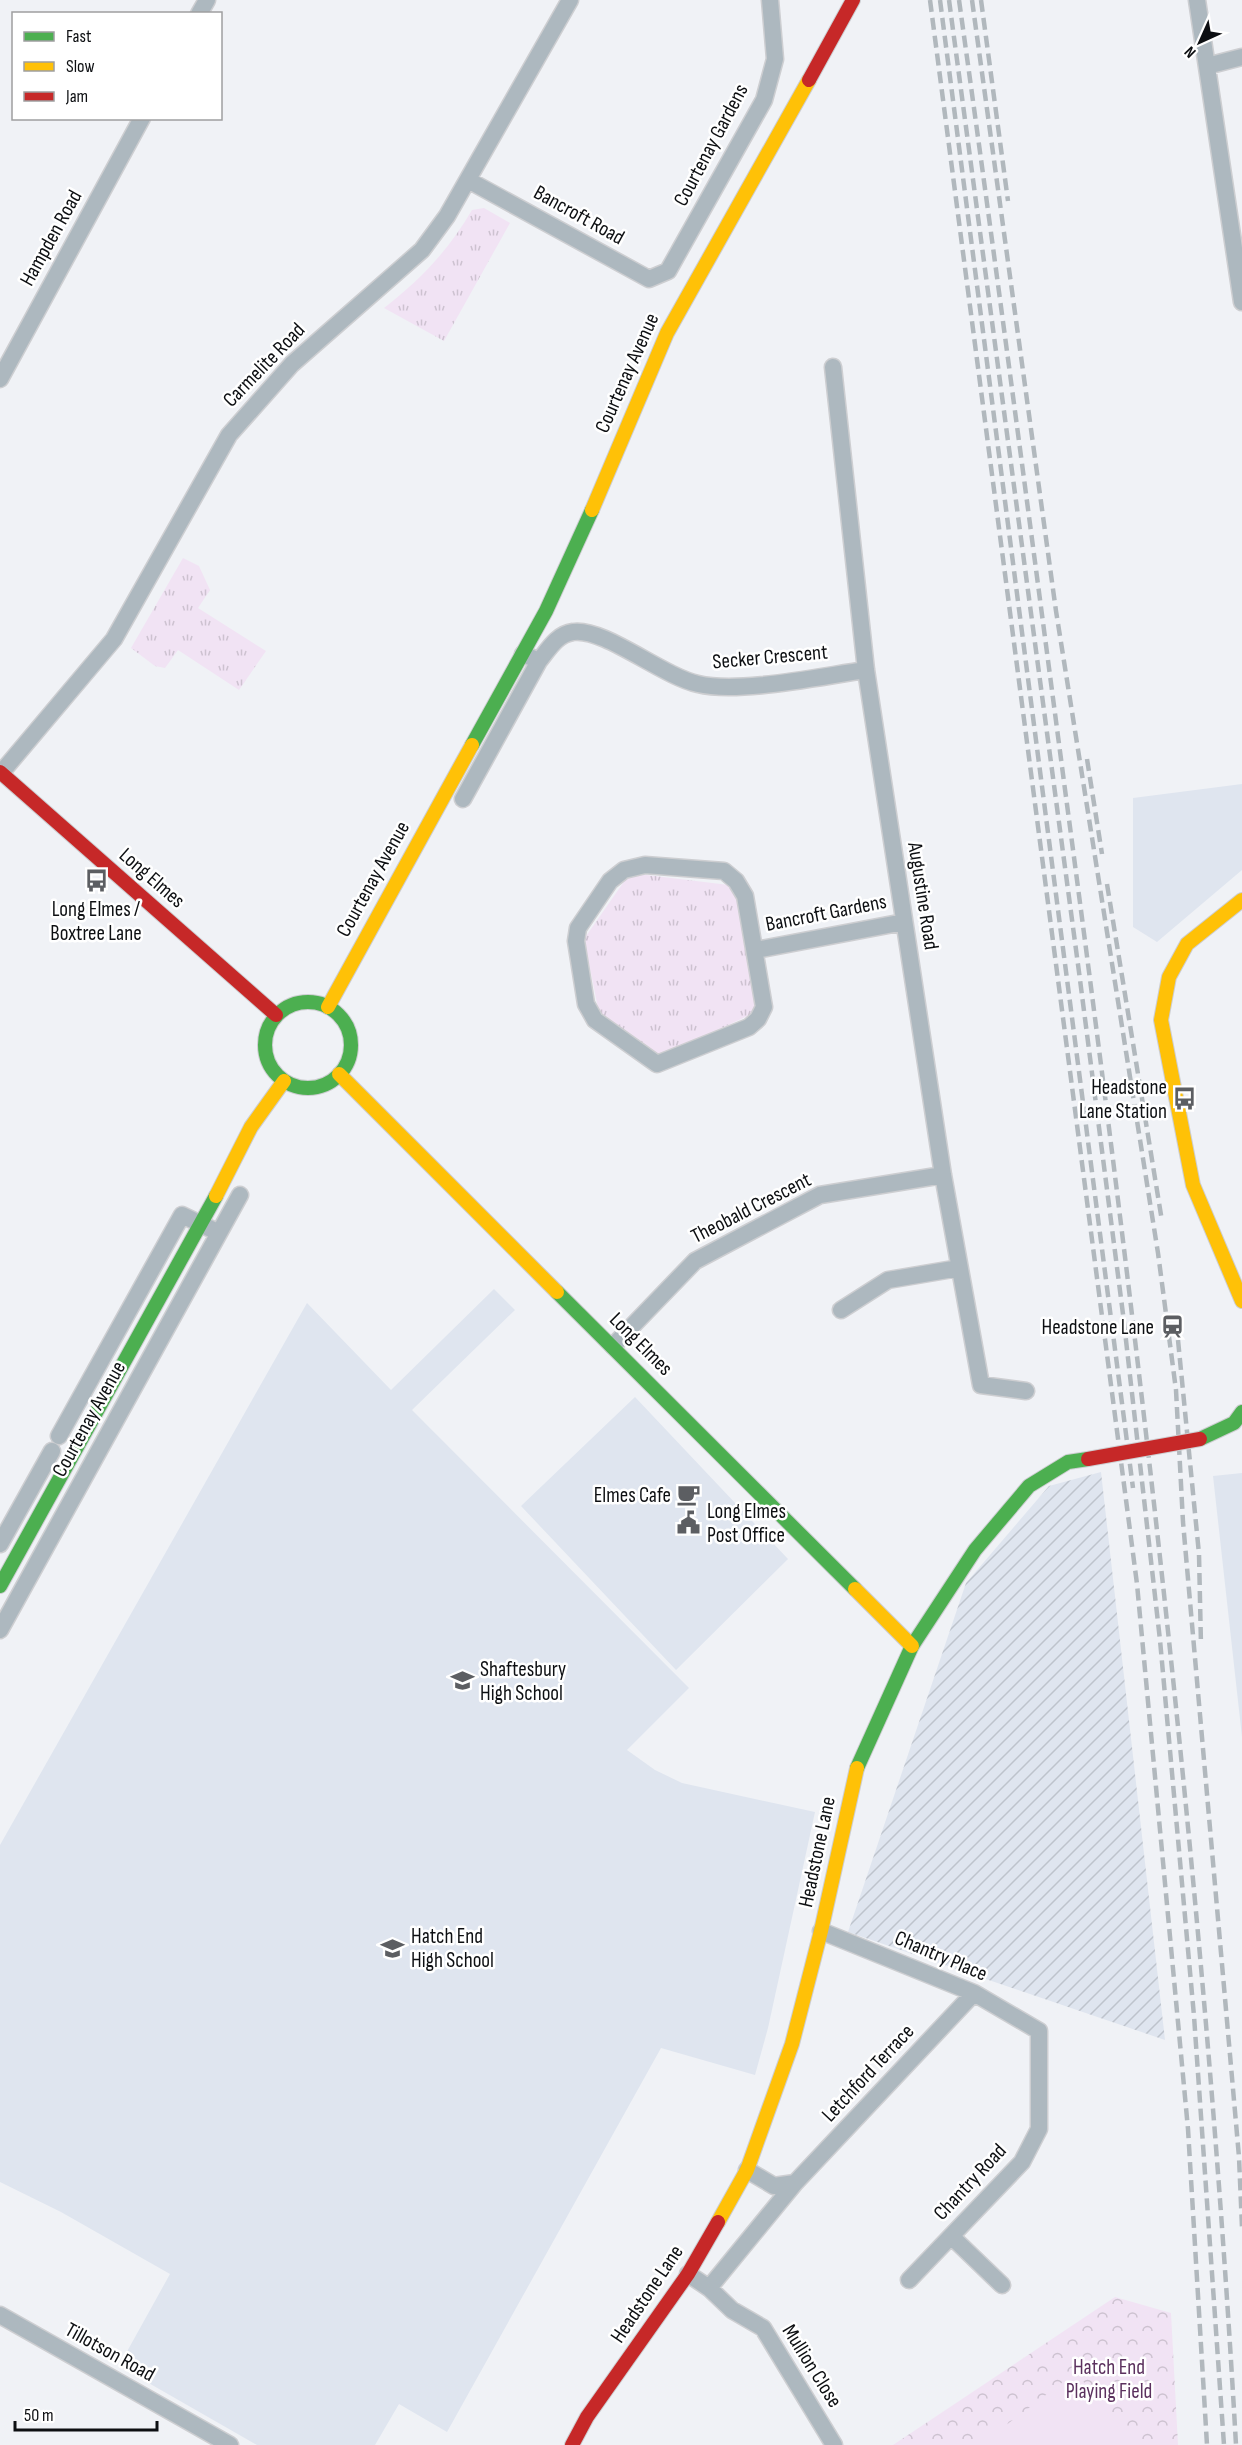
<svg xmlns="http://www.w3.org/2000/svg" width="1242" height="2445" font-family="'Sofia Sans Condensed',sans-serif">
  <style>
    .built { fill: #dfe5ef }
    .industrial { fill: url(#industrial-furrows) }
    .grass { fill: url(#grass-tufts) }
    .park { fill: url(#park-crowns) }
    .pitch { fill: #f1e3f4 }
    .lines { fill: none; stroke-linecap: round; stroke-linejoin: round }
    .street-casing { stroke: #cdced1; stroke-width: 19 }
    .fast-casing { stroke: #cdced1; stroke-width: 16 }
    .slow-casing { stroke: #cdced1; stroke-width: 16 }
    .jam-casing { stroke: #cdced1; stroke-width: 16 }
    .street { stroke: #adb8bf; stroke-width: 16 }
    .fast { stroke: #4caf50; stroke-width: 14 }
    .slow { stroke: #ffc107; stroke-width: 14 }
    .jam { stroke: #c62828; stroke-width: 14 }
    .rail { stroke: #b1b8bd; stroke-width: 4.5; stroke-dasharray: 12 6; stroke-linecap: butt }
    .jam-bridge-casing { stroke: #cdced1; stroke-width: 16; stroke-linecap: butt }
    .jam-bridge { stroke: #c62828; stroke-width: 14 }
    .labels { text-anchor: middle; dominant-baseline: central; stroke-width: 5; stroke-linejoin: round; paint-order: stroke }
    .street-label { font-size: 21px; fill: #0d0f12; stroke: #fff }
    .poi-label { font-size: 21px; fill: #0d0f12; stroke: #fff; text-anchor: end }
    .park-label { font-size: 21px; fill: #5b315e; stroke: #fff }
  </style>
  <defs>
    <pattern id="industrial-furrows" width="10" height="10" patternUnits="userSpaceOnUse" patternTransform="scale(1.5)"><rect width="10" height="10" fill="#dfe5ef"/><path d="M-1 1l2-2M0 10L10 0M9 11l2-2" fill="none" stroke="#bec3cc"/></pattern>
    <pattern id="grass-tufts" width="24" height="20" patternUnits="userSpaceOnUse" patternTransform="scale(1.5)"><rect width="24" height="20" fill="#f1e3f4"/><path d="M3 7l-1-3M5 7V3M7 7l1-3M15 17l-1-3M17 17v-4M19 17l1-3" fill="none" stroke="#cdc2d0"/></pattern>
    <pattern id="park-crowns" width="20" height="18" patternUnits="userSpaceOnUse" patternTransform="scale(1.5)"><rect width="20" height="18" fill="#f1e3f4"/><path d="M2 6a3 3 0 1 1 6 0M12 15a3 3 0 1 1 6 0" fill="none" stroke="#cdc2d0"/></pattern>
  </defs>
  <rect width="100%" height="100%" fill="#f0f2f6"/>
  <path class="built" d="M 1242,784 L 1242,870 L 1157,942 L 1133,927 L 1133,798 Z
    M 494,1289 L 515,1310 L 412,1410 L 689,1688 L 627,1750 L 655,1770 L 682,1783 L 815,1812 L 768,2028 L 755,2075 L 661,2048 L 447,2432 L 399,2404 L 375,2445 L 257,2445 L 119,2366 L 170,2274 L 61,2212 L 0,2182 L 0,1845 L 307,1303 L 391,1390 Z
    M 635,1397 L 788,1559 L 676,1670 L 521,1506 Z
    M 1242,1473 L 1242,1737 L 1213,1476 Z"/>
  <path class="industrial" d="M 1101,1472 L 1165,2040 L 848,1932 L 966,1583 L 1049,1486 Z"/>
  <path class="grass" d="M 484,208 L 510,223 L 444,341 L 384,308 C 420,280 449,250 472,210 Z
    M 183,558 L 199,566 L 210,590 L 198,608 L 266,651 L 239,690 L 178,650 L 165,668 L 155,666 L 131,648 Z
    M 630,873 L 737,886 L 756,1012 L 660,1057 L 599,1013 L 584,939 Z"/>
  <path class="park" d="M 1115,2297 L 1171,2313 L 1178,2445 L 893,2445 Z"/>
  <path class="pitch" d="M 1076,2372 L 1132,2445 L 980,2445 Z"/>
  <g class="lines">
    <defs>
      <path id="street" d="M 1197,0 L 1242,302
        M 199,14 L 207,0
        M 1207,66 L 1242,57
        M 468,180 L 649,279 L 668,271 L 764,100 L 775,59 L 770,0
        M 833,367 L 866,670 L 943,1175 L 981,1385 L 1026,1391
        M 0,379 L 142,118
        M 523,654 L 539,661 C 548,650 557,634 573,632 C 603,627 662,676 698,684 C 739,694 822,676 866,670
        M 1,773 L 114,639 L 229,435 L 292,364 L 422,250 L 447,216 L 570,0
        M 463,799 L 539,661
        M 645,865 L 724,871 L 736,881 L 745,896 L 764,1007 L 758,1019 L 749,1027 L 657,1064 L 595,1020 L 586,1004 L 576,941 L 578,928 L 610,881 L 624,870 Z
        M 756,950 L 904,922
        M 841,1310 L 888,1280 L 959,1268
        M 613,1346 L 695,1261 L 820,1195 L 943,1175
        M 59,1436 L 182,1215 L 211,1229
        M 0,1544 L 52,1451
        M 0,1630 L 240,1195
        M 821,1931 L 974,1993 L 1039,2031 L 1039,2129 L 1022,2162 L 909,2280
        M 747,2170 L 774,2186 L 795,2183 L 974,1993
        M 951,2236 L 1002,2285
        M 688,2274 L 709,2288 L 732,2310 L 763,2328 L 834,2445
        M 709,2288 L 795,2183
        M 0,2315 L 230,2445"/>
      <path id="fast" d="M 472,745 L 546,611 L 592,510
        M265 1045a43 43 0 1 1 86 0a43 43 0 1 1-86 0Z
        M 557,1292 L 855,1589
        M 1200,1439 L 1234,1423 L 1242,1412
        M 0,1586 L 216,1196
        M 857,1768 L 912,1646 L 975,1550 L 1029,1486 L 1068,1462 L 1088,1459"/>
      <path id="slow" d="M 592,510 L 667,333 L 809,80
        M 1242,900 L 1187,944 L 1169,977 L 1161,1020 L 1193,1185 L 1242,1301
        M 328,1007 L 472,745
        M 339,1074 L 557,1292
        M 216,1196 L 251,1127 L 284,1081
        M 855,1589 L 912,1646
        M 718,2222 L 747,2170 L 792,2044 L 821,1931 L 857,1768"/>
      <path id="jam" d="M 809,80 L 853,0
        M 0,772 L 276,1015
        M 572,2445 L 587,2417 L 688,2274 L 718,2222"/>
    </defs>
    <use href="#street" class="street-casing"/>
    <use href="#fast" class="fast-casing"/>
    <use href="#slow" class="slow-casing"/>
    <use href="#jam" class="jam-casing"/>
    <use href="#street" class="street"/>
    <use href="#fast" class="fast"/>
    <use href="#slow" class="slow"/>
    <use href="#jam" class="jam"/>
    <path class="rail" d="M 930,0 L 1137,1584 L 1188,2129 L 1207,2445
      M 940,0 L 1133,1488
      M 949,0 L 1079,972 L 1123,1314 L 1160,1640 L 1194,2016 L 1224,2445
      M 959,0 C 996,265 1031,531 1066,797 C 1139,1345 1205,1893 1236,2445
      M 972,0 L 1056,611 L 1158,1253 L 1176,1390 L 1183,1522 L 1239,2157 L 1242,2227
      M 981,0 L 1008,201
      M 1087,759 L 1102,854
      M 1107,884 L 1162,1221
      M 1178,1340 L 1199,1554 L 1201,1645"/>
    <defs>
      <path id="jam-bridge" d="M 1088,1459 L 1200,1439"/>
    </defs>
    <use href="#jam-bridge" class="jam-bridge-casing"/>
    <use href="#jam-bridge" class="jam-bridge"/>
  </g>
  <defs>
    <symbol id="bus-bare" viewBox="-9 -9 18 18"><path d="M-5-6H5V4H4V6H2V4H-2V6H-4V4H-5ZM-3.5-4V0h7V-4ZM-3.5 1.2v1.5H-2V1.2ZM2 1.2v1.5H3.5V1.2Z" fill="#5c5e62" stroke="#fff" stroke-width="2.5" paint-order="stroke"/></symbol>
    <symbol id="station-bare" viewBox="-9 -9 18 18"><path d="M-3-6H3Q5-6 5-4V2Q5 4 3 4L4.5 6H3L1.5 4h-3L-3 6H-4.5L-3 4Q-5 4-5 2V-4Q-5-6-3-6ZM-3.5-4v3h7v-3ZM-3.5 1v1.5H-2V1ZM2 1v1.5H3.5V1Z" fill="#5c5e62" stroke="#fff" stroke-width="2.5" paint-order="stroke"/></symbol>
    <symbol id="cafe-bare" viewBox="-9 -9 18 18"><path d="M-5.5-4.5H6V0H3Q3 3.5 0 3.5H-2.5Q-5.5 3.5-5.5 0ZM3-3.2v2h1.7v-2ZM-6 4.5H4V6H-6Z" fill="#5c5e62" stroke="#fff" stroke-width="2.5" paint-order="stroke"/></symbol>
    <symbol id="civic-bare" viewBox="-9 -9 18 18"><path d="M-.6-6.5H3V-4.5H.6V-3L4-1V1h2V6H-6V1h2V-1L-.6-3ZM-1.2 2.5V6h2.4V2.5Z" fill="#5c5e62" stroke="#fff" stroke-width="2.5" paint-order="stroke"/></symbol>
    <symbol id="school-bare" viewBox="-9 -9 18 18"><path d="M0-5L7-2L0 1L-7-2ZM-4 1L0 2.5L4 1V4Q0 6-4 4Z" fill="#5c5e62" stroke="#fff" stroke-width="2.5" paint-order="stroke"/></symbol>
  </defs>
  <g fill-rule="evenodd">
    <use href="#bus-bare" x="80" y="864" width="33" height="33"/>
    <use href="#bus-bare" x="1168" y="1082" width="33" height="33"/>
    <use href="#station-bare" x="1156" y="1310" width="33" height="33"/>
    <use href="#cafe-bare" x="672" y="1478" width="33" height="33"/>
    <use href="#civic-bare" x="672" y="1506" width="33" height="33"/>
    <use href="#school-bare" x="446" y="1664" width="33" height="33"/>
    <use href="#school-bare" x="376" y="1932" width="33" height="33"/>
  </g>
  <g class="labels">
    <g class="street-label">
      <text transform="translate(711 145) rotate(-62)">Courtenay Gardens</text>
      <text transform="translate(579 215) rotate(29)">Bancroft Road</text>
      <text transform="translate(51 238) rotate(-61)">Hampden Road</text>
      <text transform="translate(264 365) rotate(-46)">Carmelite Road</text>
      <text transform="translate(627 373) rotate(-66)">Courtenay Avenue</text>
      <text transform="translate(770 657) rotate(-5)">Secker Crescent</text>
      <text transform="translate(152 878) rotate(41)">Long Elmes</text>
      <text transform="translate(373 879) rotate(-61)">Courtenay Avenue</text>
      <text transform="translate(923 896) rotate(81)">Augustine Road</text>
      <text transform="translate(826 913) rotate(-11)">Bancroft Gardens</text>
      <text transform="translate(751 1208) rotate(-27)">Theobald Crescent</text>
      <text transform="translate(641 1344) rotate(45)">Long Elmes</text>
      <text transform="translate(89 1419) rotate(-61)">Courtenay Avenue</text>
      <text transform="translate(817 1852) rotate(-78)">Headstone Lane</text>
      <text transform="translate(941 1956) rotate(23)">Chantry Place</text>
      <text transform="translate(868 2073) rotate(-47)">Letchford Terrace</text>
      <text transform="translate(970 2182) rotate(-47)">Chantry Road</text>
      <text transform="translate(647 2294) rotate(-56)">Headstone Lane</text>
      <text transform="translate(110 2352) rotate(29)">Tillotson Road</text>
      <text transform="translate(812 2366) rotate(58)">Mullion Close</text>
    </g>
    <g class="poi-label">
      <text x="96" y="909" text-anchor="middle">Long Elmes /<tspan x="96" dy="24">Boxtree Lane</tspan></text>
      <text x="1167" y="1087">Headstone<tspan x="1167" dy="24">Lane Station</tspan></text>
      <text x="1154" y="1327">Headstone Lane</text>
      <text x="671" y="1495">Elmes Cafe</text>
      <text x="707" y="1511" text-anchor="start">Long Elmes<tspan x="707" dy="24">Post Office</tspan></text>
      <text x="480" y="1669" text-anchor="start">Shaftesbury<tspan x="480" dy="24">High School</tspan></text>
      <text x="411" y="1936" text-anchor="start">Hatch End<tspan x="411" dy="24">High School</tspan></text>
    </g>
    <g class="park-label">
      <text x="1109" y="2367">Hatch End<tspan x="1109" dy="24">Playing Field</tspan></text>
    </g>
  </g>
  <rect x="12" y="12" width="210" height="108" fill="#ffffff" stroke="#9e9fa0" stroke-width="1.5"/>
  <rect x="24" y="32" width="30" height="9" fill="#4caf50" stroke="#9e9fa0" stroke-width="1.5"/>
  <text x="66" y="42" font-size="18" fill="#0d0f12">Fast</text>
  <rect x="24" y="62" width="30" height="9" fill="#ffc107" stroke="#9e9fa0" stroke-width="1.5"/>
  <text x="66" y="72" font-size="18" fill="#0d0f12">Slow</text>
  <rect x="24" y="92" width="30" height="9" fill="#c62828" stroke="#9e9fa0" stroke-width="1.5"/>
  <text x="66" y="102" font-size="18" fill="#0d0f12">Jam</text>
  <g transform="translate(1200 42) rotate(225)" stroke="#ffffff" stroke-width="4.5" paint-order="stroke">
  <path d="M0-4.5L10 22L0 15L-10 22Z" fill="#0d0f12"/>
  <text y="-9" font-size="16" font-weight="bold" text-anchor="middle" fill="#0d0f12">N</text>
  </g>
  <path d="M15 2421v9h142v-9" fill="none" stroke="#0d0f12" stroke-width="3"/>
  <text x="24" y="2421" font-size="18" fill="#0d0f12" stroke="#ffffff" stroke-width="4.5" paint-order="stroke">50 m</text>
</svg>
